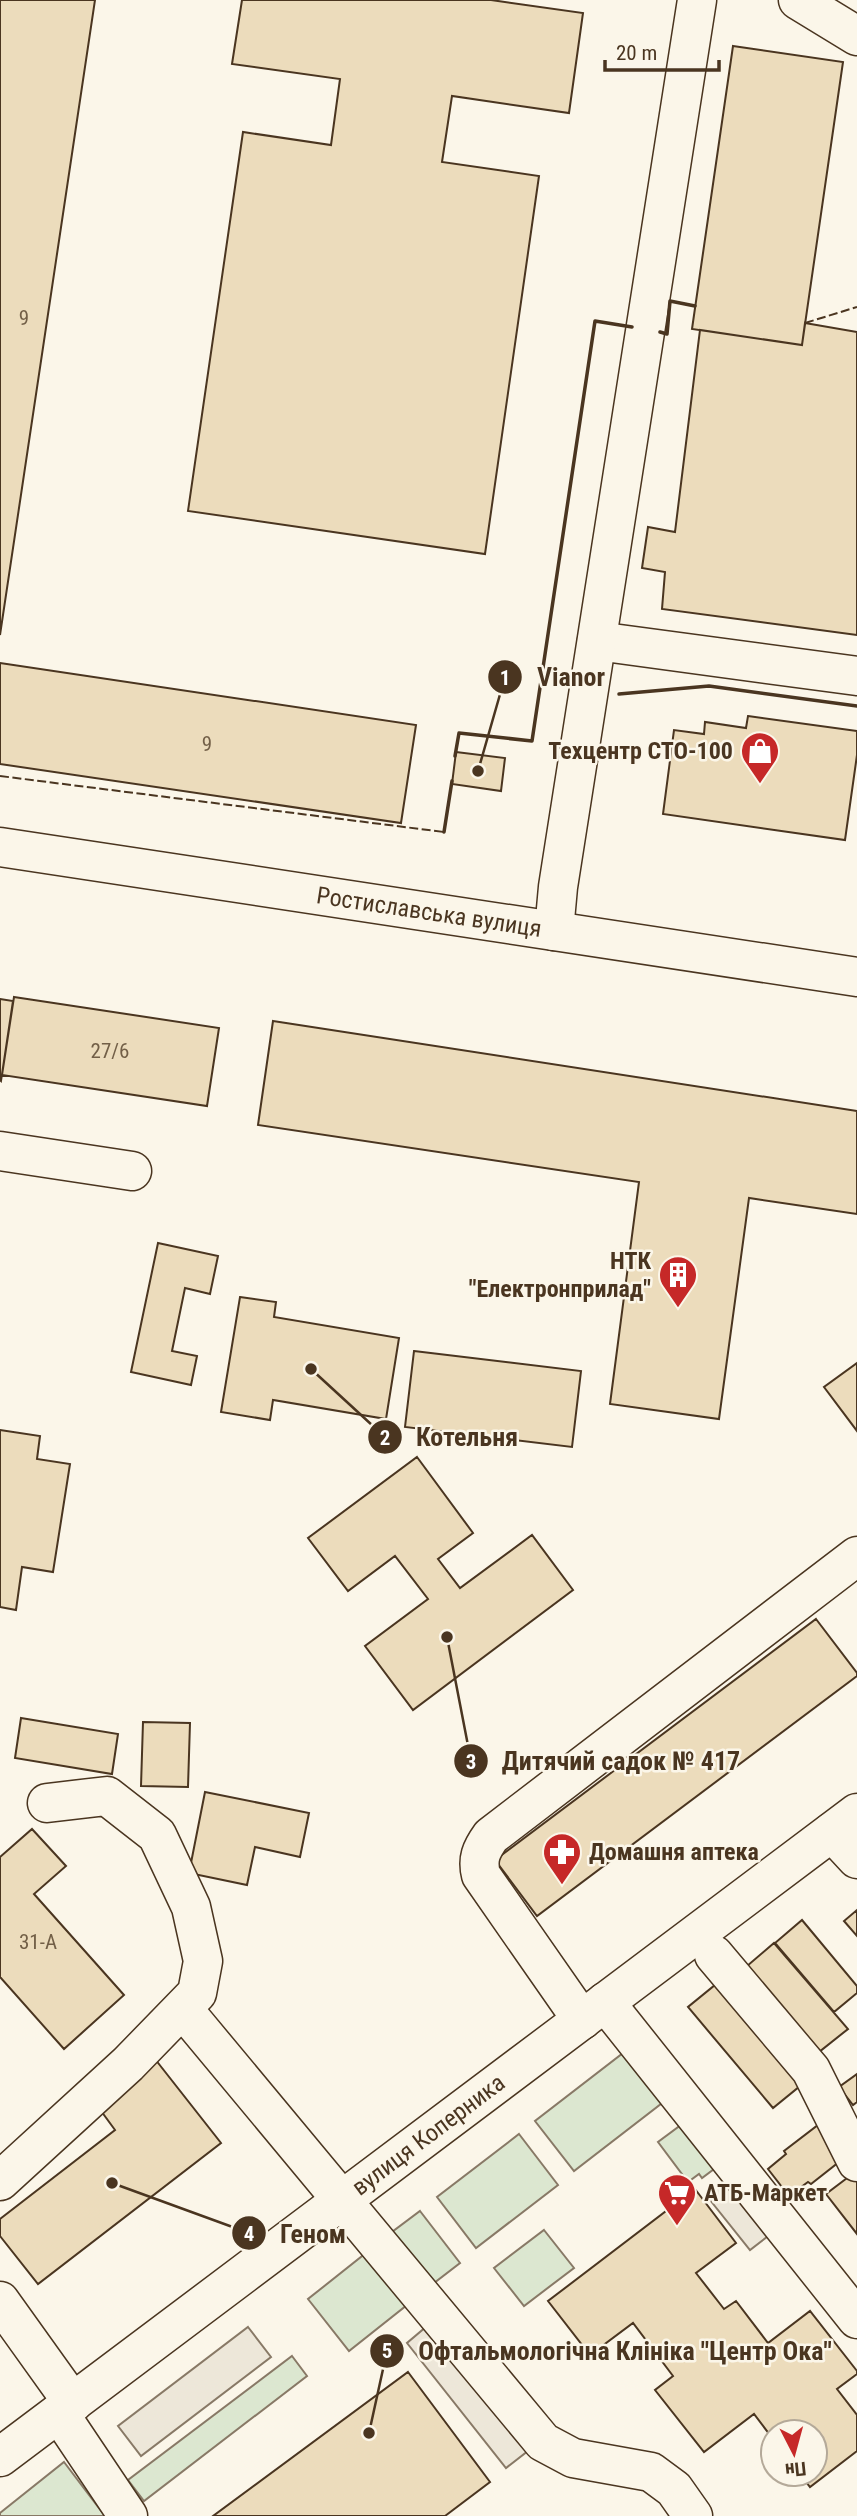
<svg xmlns="http://www.w3.org/2000/svg" width="857" height="2516" font-family="'Roboto Condensed',sans-serif">
  <style>
    .green { fill: #dce7d0; stroke: #887966; stroke-width: 2 }
    .parking { fill: #ede7d9; stroke: #887966; stroke-width: 2 }
    .building { fill: #ecdcbc; stroke: #4a3520; stroke-width: 2 }
    .lines { fill: none; stroke-linecap: round; stroke-linejoin: round }
    .minor-casing { stroke: #4a3520; stroke-width: 41 }
    .minor { stroke: #fbf6e9; stroke-width: 38 }
    .fence { stroke: #4a3520; stroke-width: 2; stroke-dasharray: 9 3.5; stroke-linecap: butt }
    .wall { stroke: #4a3520; stroke-width: 3.5 }
    .labels { text-anchor: middle; dominant-baseline: central; stroke-width: 5; stroke-linejoin: round; paint-order: stroke }
    .number-label { font-size: 21px; fill: #725f47 }
    .poi-label { font-size: 24px; font-weight: bold; fill: #4a3520; stroke: #fbf6e9; text-anchor: end }
    .street-label { font-size: 24px; fill: #4a3520; stroke: #fbf6e9 }
    .leader { fill: none; stroke: #4a3520; stroke-width: 2.5 }
    .callout-dot { fill: #4a3520; stroke: #fbf6e9; stroke-width: 2.5 }
    .mark-label { font-size: 21px; text-anchor: middle; font-weight: bold; fill: #fff }
    .callout-label { font-size: 26px; text-anchor: middle; font-weight: bold; fill: #4a3520; stroke: #fbf6e9; stroke-width: 5; stroke-linejoin: round; paint-order: stroke }
  </style>
  <rect width="100%" height="100%" fill="#fbf6e9"/>
  <path class="green" d="M 627,2050 L 666,2100 L 574,2171 L 535,2121 Z
    M 689,2119 L 722,2163 L 702,2178 L 699,2174 L 688,2182 L 658,2142 Z
    M 519,2134 L 558,2185 L 476,2248 L 437,2197 Z
    M 420,2211 L 460,2263 L 425,2290 L 384,2238 Z
    M 544,2230 L 574,2268 L 524,2306 L 494,2268 Z
    M 371,2249 L 412,2301 L 349,2351 L 308,2299 Z
    M 292,2356 L 307,2376 L 144,2501 L 128,2480 Z
    M 64,2462 L 105,2516 L 0,2516 L 0,2513 Z"/>
  <path class="parking" d="M 738,2170 L 781,2226 L 750,2250 L 706,2195 Z
    M 433,2321 L 533,2447 L 506,2468 L 407,2343 Z
    M 248,2327 L 271,2357 L 141,2456 L 118,2426 Z"/>
  <path class="building" d="M 0,0 L 95,0 L 0,635 Z
    M 242,0 L 491,0 L 583,13 L 569,113 L 452,96 L 442,162 L 539,176 L 485,554 L 188,511 L 243,132 L 331,145 L 340,79 L 232,64 Z
    M 733,46 L 843,62 L 802,345 L 692,329 Z
    M 805,323 L 857,332 L 857,635 L 662,609 L 665,572 L 642,568 L 648,527 L 675,532 L 700,330 L 802,345 Z
    M 0,663 L 416,725 L 401,823 L 0,764 Z
    M 748,716 L 857,731 L 857,755 L 845,840 L 663,814 L 674,730 L 704,734 L 705,722 L 746,728 Z
    M 456,752 L 505,758 L 501,791 L 452,784 Z
    M 14,997 L 219,1028 L 207,1106 L 2,1075 Z
    M 0,999 L 13,1001 L 1,1081 L 0,1080 Z
    M 273,1021 L 857,1111 L 857,1214 L 749,1198 L 719,1419 L 610,1404 L 639,1182 L 258,1125 Z
    M 158,1243 L 218,1256 L 210,1294 L 185,1288 L 172,1351 L 197,1356 L 191,1385 L 131,1372 Z
    M 240,1297 L 276,1302 L 274,1317 L 399,1338 L 386,1419 L 273,1400 L 270,1420 L 221,1412 Z
    M 414,1351 L 581,1371 L 572,1447 L 405,1427 Z
    M 857,1363 L 857,1431 L 824,1387 Z
    M 0,1430 L 40,1436 L 37,1459 L 70,1464 L 53,1572 L 22,1567 L 16,1610 L 0,1607 Z
    M 417,1457 L 473,1533 L 438,1559 L 460,1588 L 532,1535 L 573,1590 L 413,1710 L 365,1646 L 428,1599 L 395,1556 L 348,1591 L 308,1538 Z
    M 816,1619 L 857,1673 L 857,1676 L 537,1916 L 495,1860 Z
    M 21,1718 L 118,1734 L 112,1774 L 15,1758 Z
    M 143,1722 L 190,1723 L 188,1787 L 141,1786 Z
    M 205,1792 L 309,1813 L 300,1857 L 255,1847 L 247,1885 L 189,1873 Z
    M 32,1829 L 66,1866 L 34,1894 L 124,1995 L 64,2049 L 0,1977 L 0,1857 Z
    M 857,1910 L 857,1936 L 844,1921 Z
    M 802,1920 L 857,1986 L 857,1993 L 834,2012 L 775,1943 Z
    M 774,1943 L 848,2029 L 819,2052 L 747,1966 Z
    M 715,1985 L 800,2086 L 773,2108 L 688,2007 Z
    M 155,2059 L 221,2143 L 38,2284 L 0,2236 L 0,2219 L 115,2130 L 96,2104 Z
    M 857,2074 L 857,2102 L 853,2105 L 839,2087 Z
    M 818,2125 L 844,2158 L 811,2184 L 808,2182 L 789,2196 L 768,2169 L 786,2154 L 784,2151 Z
    M 855,2172 L 857,2174 L 857,2234 L 826,2194 Z
    M 695,2189 L 736,2243 L 696,2273 L 724,2309 L 736,2301 L 768,2343 L 810,2311 L 857,2371 L 857,2374 L 837,2389 L 857,2415 L 857,2451 L 810,2487 L 800,2474 L 815,2474 L 815,2432 L 773,2432 L 773,2439 L 754,2414 L 704,2452 L 655,2390 L 673,2376 L 633,2323 L 590,2355 L 548,2301 Z
    M 408,2372 L 490,2482 L 445,2516 L 213,2516 Z"/>
  <g class="lines">
    <defs>
      <g id="minor">
        <path d="M 798,0 L 857,36"/>
        <path d="M 597,641 L 857,676"/>
        <path id="s1" d="M 0,847 L 857,977"/>
        <path d="M 554,931 L 558,887 L 697,0"/>
        <path d="M 0,1151 L 132,1171"/>
        <path d="M 832,1832 L 857,1859"/>
        <path d="M 714,1955 L 811,2070 L 857,2162"/>
        <path d="M 605,2002 L 857,2319"/>
        <path d="M 183,2009 L 543,2442 L 573,2458 L 651,2472 L 674,2489 L 693,2516"/>
        <path d="M 582,2020 L 481,1875 C 477,1859 481,1850 491,1836 L 857,1556"/>
        <path d="M 0,2181 L 128,2064 L 197,1993 L 203,1961 L 191,1907 L 157,1835 L 107,1796 L 47,1803"/>
        <path d="M 0,2301 L 73,2403"/>
        <path d="M 59,2413 L 128,2516"/>
        <path id="s2" d="M 0,2457 L 857,1813"/>
      </g>
    </defs>
    <use href="#minor" class="minor-casing"/>
    <use href="#minor" class="minor"/>
    <path class="fence" d="M 805,323 L 857,307
      M 0,776 L 444,832"/>
    <path class="wall" d="M 660,332 L 667,334 L 670,301 L 695,306
      M 619,694 L 709,686 L 857,706
      M 455,756 L 459,733 L 532,741 L 595,321 L 632,327
      M 444,832 L 452,781"/>
  </g>
  <defs>
    <symbol id="shop-pin" viewBox="-11 -11 22 30"><path d="M0 17L-7.5 6A9.5 9.5 0 1 1 7.5 6Z" fill="#c62828" stroke="#fbf6e9"/><path d="M-5-2.5h2.3a2.7 3.5 0 0 1 5.4 0H5L5.5 6h-11ZM-1.5-2.5h3a1.5 2.3 0 0 0-3 0Z" fill="#fff"/></symbol>
    <symbol id="building-pin" viewBox="-11 -11 22 30"><path d="M0 17L-7.5 6A9.5 9.5 0 1 1 7.5 6Z" fill="#c62828" stroke="#fbf6e9"/><path d="M-4-6H4V6H1V3H-1V6H-4ZM-2.5-4.3h1.7v1.8h-1.7ZM.8-4.3h1.7v1.8H.8ZM-2.5-1h1.7V.8h-1.7ZM.8-1h1.7V.8H.8Z" fill="#fff"/></symbol>
    <symbol id="pharmacy-pin" viewBox="-11 -11 22 30"><path d="M0 17L-7.5 6A9.5 9.5 0 1 1 7.5 6Z" fill="#c62828" stroke="#fbf6e9"/><path d="M-2-6h4v4h4v4h-4v4h-4v-4h-4v-4h4Z" fill="#fff"/></symbol>
    <symbol id="supermarket-pin" viewBox="-11 -11 22 30"><path d="M0 17L-7.5 6A9.5 9.5 0 1 1 7.5 6Z" fill="#c62828" stroke="#fbf6e9"/><path d="M-6-5.5h2.5l.6 2H6L4.5 2H-2.5L-4.4-4H-6ZM-1.5 3.2a1.3 1.3 0 1 0 .1 0ZM3 3.2a1.3 1.3 0 1 0 .1 0Z" fill="#fff"/></symbol>
  </defs>
  <g fill-rule="evenodd">
    <use href="#shop-pin" x="738" y="729" width="44" height="60"/>
    <use href="#building-pin" x="656" y="1253" width="44" height="60"/>
    <use href="#pharmacy-pin" x="540" y="1830" width="44" height="60"/>
    <use href="#supermarket-pin" x="655" y="2171" width="44" height="60"/>
  </g>
  <g class="labels">
    <g class="number-label">
      <text x="24" y="318">9</text>
      <text x="207" y="744">9</text>
      <text x="110" y="1051">27/6</text>
      <text x="38" y="1942">31-А</text>
    </g>
    <g class="poi-label">
      <text x="733" y="751">Техцентр СТО-100</text>
      <text x="651" y="1261">НТК<tspan x="651" dy="28">"Електронприлад"</tspan></text>
      <text x="589" y="1852" text-anchor="start">Домашня аптека</text>
      <text x="704" y="2193" text-anchor="start">АТБ-Маркет</text>
    </g>
    <g class="street-label">
      <text stroke="none"><textPath href="#s1" startOffset="434">Ростиславська вулиця</textPath></text>
      <text stroke="none"><textPath href="#s2" startOffset="536">вулиця Коперника</textPath></text>
    </g>
  </g>
  <path class="leader" d="M478 771L505 677M311 1369L385 1437M447 1637L471 1761M112 2183L249 2233M369 2433L387 2351"/>
  <g class="callout-dot">
    <circle cx="478" cy="771" r="7"/>
    <circle cx="311" cy="1369" r="7"/>
    <circle cx="447" cy="1637" r="7"/>
    <circle cx="112" cy="2183" r="7"/>
    <circle cx="369" cy="2433" r="7"/>
    <circle cx="505" cy="677" r="18"/>
    <circle cx="385" cy="1437" r="18"/>
    <circle cx="471" cy="1761" r="18"/>
    <circle cx="249" cy="2233" r="18"/>
    <circle cx="387" cy="2351" r="18"/>
  </g>
  <g class="mark-label">
    <text x="505" y="685">1</text>
    <text x="385" y="1445">2</text>
    <text x="471" y="1769">3</text>
    <text x="249" y="2241">4</text>
    <text x="387" y="2358">5</text>
  </g>
  <g class="callout-label">
    <text x="571" y="686">Vianor</text>
    <text x="467" y="1446">Котельня</text>
    <text x="621" y="1770">Дитячий садок № 417</text>
    <text x="313" y="2243">Геном</text>
    <text x="625" y="2360">Офтальмологічна Клініка "Центр Ока"</text>
  </g>
  <g transform="translate(794 2453) rotate(174)"><circle r="33" fill="#fbf6e9" stroke="#b4a999" stroke-width="2"/>
  <path d="M0-5L12 26L0 18L-12 26Z" fill="#c62828"/>
  <text y="-10" font-size="19" font-weight="bold" text-anchor="middle" fill="#4a3520">Пн</text>
  </g>
  <path d="M605 60v10h114v-10" fill="none" stroke="#4a3520" stroke-width="3.5"/>
  <text x="616" y="60" font-size="21" fill="#4a3520" stroke="#fbf6e9" stroke-width="5" paint-order="stroke">20 m</text>
</svg>
